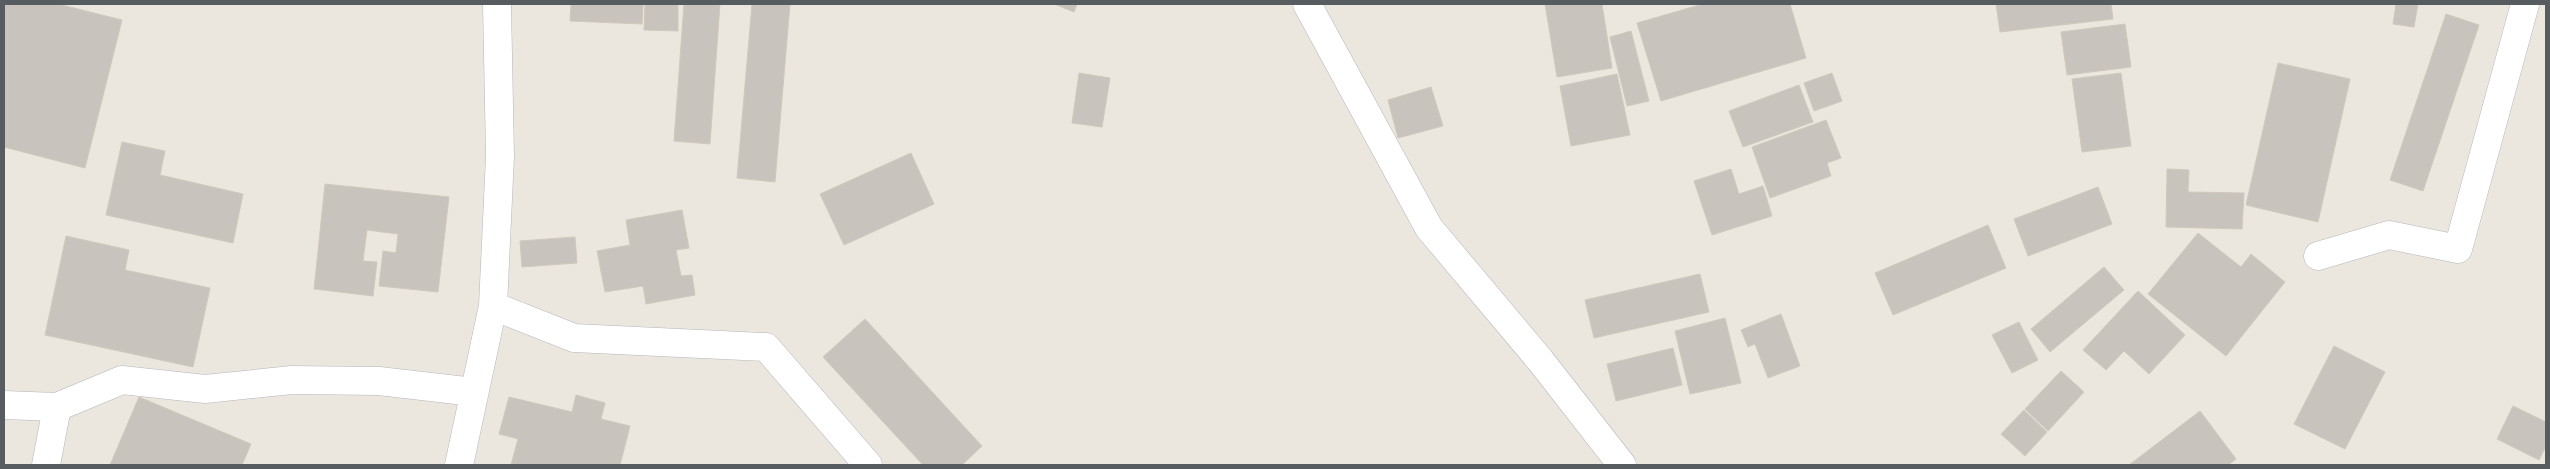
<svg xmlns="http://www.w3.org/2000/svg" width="2550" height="469" font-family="Mulish,sans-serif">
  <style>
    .building { fill: #c8c4bd; stroke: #d0c8bd }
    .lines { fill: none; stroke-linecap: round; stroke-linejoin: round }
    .minor-casing { stroke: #b2b6ba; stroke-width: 29 }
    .minor { stroke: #fff; stroke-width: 28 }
  </style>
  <rect width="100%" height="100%" fill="#ece7de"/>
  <path class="building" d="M 4,4 L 58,4 L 122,20 L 85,168 L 4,147 Z
    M 571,4 L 643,4 L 642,24 L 570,21 Z
    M 645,4 L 678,4 L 678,31 L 644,30 Z
    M 684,4 L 720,4 L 710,144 L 674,141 Z
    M 752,4 L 790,4 L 775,182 L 737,178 Z
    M 1054,4 L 1077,4 L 1074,12 Z
    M 1545,4 L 1602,4 L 1612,68 L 1557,77 Z
    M 1703,4 L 1790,4 L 1806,58 L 1661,101 L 1637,23 Z
    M 1996,4 L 2111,4 L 2113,19 L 2000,32 Z
    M 2396,4 L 2418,4 L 2414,27 L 2393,24 Z
    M 2446,14 L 2479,25 L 2423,191 L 2390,180 Z
    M 2125,24 L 2131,67 L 2067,75 L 2061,32 Z
    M 1631,31 L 1649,101 L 1627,106 L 1610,37 Z
    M 2278,63 L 2350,79 L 2318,222 L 2246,205 Z
    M 1079,73 L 1110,78 L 1102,127 L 1072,123 Z
    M 1832,73 L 1842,101 L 1814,111 L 1804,83 Z
    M 2121,73 L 2131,146 L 2082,152 L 2072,79 Z
    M 1617,74 L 1630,135 L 1571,146 L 1560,86 Z
    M 1799,85 L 1813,122 L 1743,147 L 1729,111 Z
    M 1431,87 L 1443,126 L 1398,138 L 1388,100 Z
    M 1826,120 L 1841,158 L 1827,163 L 1831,176 L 1770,198 L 1752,147 Z
    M 122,142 L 165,151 L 160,175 L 243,194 L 233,243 L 106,215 Z
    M 911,153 L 934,204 L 844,245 L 820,194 Z
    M 1731,169 L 1739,194 L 1763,186 L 1772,216 L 1712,235 L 1694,181 Z
    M 2167,169 L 2189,170 L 2188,192 L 2244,193 L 2242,229 L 2166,227 Z
    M 325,184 L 449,197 L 438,292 L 379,286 L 383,251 L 396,253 L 398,234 L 367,230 L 363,261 L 377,262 L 373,296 L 314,289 Z
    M 2098,187 L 2112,224 L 2028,256 L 2014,219 Z
    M 682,210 L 689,248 L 676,250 L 681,276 L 692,275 L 695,295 L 646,304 L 643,286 L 605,292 L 597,251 L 630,245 L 626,220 Z
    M 1988,225 L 2006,268 L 1893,315 L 1875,273 Z
    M 2198,233 L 2241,267 L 2251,254 L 2285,282 L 2226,356 L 2148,294 Z
    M 66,236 L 129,250 L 125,270 L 210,288 L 193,367 L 45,335 Z
    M 575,237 L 577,263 L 522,267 L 520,241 Z
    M 2104,267 L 2124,290 L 2050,352 L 2031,329 Z
    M 1700,274 L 1709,312 L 1594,338 L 1585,300 Z
    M 2138,291 L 2185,335 L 2149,374 L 2124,351 L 2106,370 L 2083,350 Z
    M 1781,314 L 1800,366 L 1768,378 L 1755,344 L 1748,347 L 1741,330 Z
    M 1725,318 L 1741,383 L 1690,394 L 1675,331 Z
    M 865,319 L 982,446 L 962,465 L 923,465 L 823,357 Z
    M 2019,322 L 2038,360 L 2012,373 L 1992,335 Z
    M 2334,346 L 2385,372 L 2345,449 L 2294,424 Z
    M 1673,348 L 1682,385 L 1616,401 L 1607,364 Z
    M 2061,371 L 2084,392 L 2048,431 L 2025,409 Z
    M 576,395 L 605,403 L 601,419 L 630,426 L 620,465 L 511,465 L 518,439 L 499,434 L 509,397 L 572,412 Z
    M 139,397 L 251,444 L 242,465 L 110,465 Z
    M 2513,406 L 2546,422 L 2546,446 L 2539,460 L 2497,439 Z
    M 2024,410 L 2047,432 L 2025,456 L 2001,434 Z
    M 2200,411 L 2236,459 L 2228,465 L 2129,465 Z"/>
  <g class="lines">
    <defs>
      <path id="minor" d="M 1307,4 L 1429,228 L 1540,360 L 1622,465
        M 2318,256 L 2389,235 L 2458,249 L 2525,4
        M 493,306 L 574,338 L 766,347 L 868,465
        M 4,405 L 57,407 L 122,380 L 205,389 L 292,380 L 379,381 L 474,392
        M 46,465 L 57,407
        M 459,465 L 493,306 L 500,156 L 497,4"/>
    </defs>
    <use href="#minor" class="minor-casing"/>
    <use href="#minor" class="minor"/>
  </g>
  <rect width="2550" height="469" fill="none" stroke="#575c60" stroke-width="10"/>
</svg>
